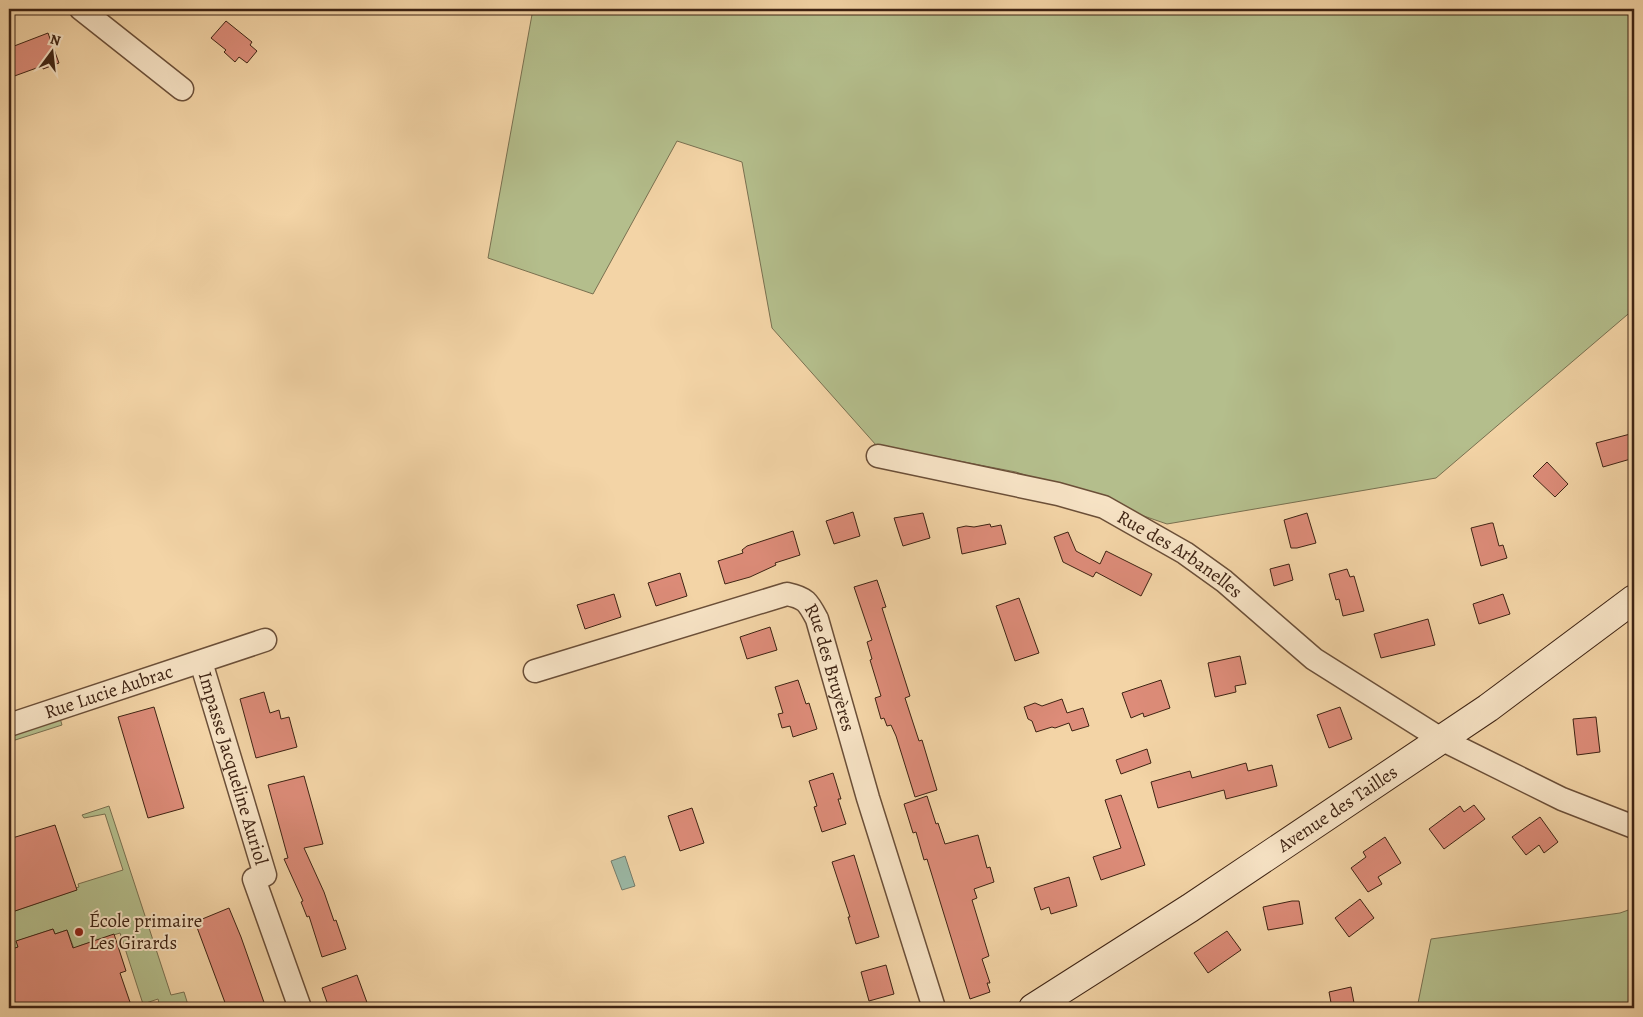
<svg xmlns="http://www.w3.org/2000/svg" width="1643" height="1017" font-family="Alegreya,serif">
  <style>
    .green { fill: #b4be8c; stroke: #797050 }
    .water { fill: #9bb8a5; stroke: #767c6b }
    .building { fill: #dd8c79; stroke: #3e2313 }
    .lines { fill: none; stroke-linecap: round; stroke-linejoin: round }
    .street-casing { stroke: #6b4f38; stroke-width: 25 }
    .secondary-casing { stroke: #3e2313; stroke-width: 30 }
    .street { stroke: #f7e3c5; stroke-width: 22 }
    .secondary { stroke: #f7e3c5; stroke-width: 28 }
    .poi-dot { fill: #8f2418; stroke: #f7e3c5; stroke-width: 2 }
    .labels { text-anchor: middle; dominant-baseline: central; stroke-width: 4; stroke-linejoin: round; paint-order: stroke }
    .street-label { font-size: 19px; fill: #3e2313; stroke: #f7e3c5 }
    .poi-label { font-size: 19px; fill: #3e2313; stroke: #f7e3c5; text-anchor: start }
  </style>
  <rect width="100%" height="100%" fill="#f3d4a6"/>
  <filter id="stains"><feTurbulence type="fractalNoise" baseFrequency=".004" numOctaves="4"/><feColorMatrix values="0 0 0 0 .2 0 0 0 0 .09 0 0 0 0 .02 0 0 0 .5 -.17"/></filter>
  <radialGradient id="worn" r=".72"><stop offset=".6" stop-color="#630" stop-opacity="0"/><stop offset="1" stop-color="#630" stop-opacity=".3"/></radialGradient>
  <path class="green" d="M 533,9 L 1634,9 L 1634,309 L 1436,478 L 1167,524 L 1016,472 L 876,445 L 772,328 L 742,162 L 677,141 L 593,294 L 488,258 Z
    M 60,718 L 62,725 L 9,742 L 9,731 Z
    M 109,806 L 171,995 L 184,992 L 189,1008 L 158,1008 L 160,1007 L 158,999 L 143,1004 L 120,933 L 79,946 L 75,951 L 67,930 L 55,934 L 53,929 L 17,941 L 18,947 L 9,950 L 9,913 L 76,890 L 76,888 L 79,887 L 78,884 L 123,870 L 105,814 L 84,818 L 82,815 Z
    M 1634,908 L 1634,1008 L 1417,1008 L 1431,939 L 1620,913 Z"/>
  <path class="water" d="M 625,856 L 635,886 L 622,890 L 611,861 Z"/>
  <path class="building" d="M 226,21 L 252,42 L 250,45 L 257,51 L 247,63 L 239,57 L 235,62 L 224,52 L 226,50 L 211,38 Z
    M 48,33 L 59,63 L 43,69 L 42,66 L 9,78 L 9,48 Z
    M 1634,433 L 1634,458 L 1603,467 L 1596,443 Z
    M 1547,462 L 1568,484 L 1555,497 L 1533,476 Z
    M 853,512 L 860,536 L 834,544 L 826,521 Z
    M 923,513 L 930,538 L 903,546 L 894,518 Z
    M 1307,513 L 1316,543 L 1297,548 L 1291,548 L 1284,520 Z
    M 1491,523 L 1493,523 L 1499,546 L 1503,545 L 1507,558 L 1481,566 L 1471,528 Z
    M 990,524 L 991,527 L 1001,525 L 1006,544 L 962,554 L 957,528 L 966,526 L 974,527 Z
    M 793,531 L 800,555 L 775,563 L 776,565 L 750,577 L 725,584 L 718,561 L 743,553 L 742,550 L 747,546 Z
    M 1068,532 L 1076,551 L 1100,564 L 1106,551 L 1152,574 L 1141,596 L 1096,572 L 1093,577 L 1063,562 L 1054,537 Z
    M 1289,564 L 1293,580 L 1274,586 L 1270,569 Z
    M 1347,569 L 1350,577 L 1354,576 L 1364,611 L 1343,616 L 1339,599 L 1336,600 L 1329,574 Z
    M 680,573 L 687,596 L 656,606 L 648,583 Z
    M 877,580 L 886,607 L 882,608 L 910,696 L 905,698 L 919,741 L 922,740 L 937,790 L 915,797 L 896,736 L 891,725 L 887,726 L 884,718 L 881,719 L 875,698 L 881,696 L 870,660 L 872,659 L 867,642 L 872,640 L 854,587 Z
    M 614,594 L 621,617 L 585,629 L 577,605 Z
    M 1503,594 L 1510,614 L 1479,624 L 1473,604 Z
    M 1019,598 L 1039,653 L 1015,661 L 996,606 Z
    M 1428,619 L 1435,645 L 1381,658 L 1374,634 Z
    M 770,627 L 777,650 L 747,659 L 740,637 Z
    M 1240,656 L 1246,684 L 1235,686 L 1236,692 L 1215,697 L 1208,663 Z
    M 798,680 L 806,704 L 809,703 L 817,729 L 793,737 L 790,726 L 782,728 L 778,714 L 783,713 L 775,687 Z
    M 1161,680 L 1170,708 L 1144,717 L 1143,713 L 1131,718 L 1122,693 Z
    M 264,692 L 270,713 L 279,710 L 281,719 L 289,717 L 297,747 L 256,758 L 240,699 Z
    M 1062,699 L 1067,713 L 1083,708 L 1089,726 L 1072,731 L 1069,723 L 1055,728 L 1052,727 L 1036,732 L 1032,721 L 1028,719 L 1024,707 L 1035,703 L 1042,706 Z
    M 154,707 L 184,808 L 148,818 L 118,717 Z
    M 1340,707 L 1352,739 L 1329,748 L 1317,715 Z
    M 1596,717 L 1600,752 L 1577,755 L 1573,719 Z
    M 1147,749 L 1151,763 L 1121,774 L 1116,760 Z
    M 1246,763 L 1248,771 L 1272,765 L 1277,786 L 1226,799 L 1224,790 L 1158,808 L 1151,782 L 1190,771 L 1192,778 Z
    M 833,773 L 841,799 L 838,799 L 846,824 L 822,832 L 814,807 L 817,806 L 809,781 Z
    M 304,776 L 323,844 L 304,848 L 324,892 L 334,921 L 336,920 L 346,949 L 322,957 L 309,916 L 307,917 L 301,902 L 303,901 L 284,859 L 288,858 L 268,785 Z
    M 1121,795 L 1145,865 L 1101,880 L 1093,857 L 1121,848 L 1105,800 Z
    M 927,796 L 936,824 L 938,823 L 945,844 L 978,835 L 987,868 L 990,867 L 994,882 L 974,889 L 977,898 L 972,900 L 989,956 L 982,959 L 990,983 L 987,983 L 990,992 L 970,999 L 927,859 L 924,860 L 916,832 L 913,833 L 904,804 Z
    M 1474,805 L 1485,819 L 1444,849 L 1429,829 L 1460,806 L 1464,812 Z
    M 692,808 L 704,843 L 680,851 L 668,816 Z
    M 1540,817 L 1558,842 L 1544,853 L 1539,845 L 1526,855 L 1512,837 Z
    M 55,825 L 77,890 L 9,913 L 9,839 Z
    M 1385,837 L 1401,863 L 1378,877 L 1382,884 L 1368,892 L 1351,868 L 1366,857 L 1363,852 Z
    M 854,855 L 879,937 L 856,944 L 848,917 L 850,917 L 832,862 Z
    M 1069,877 L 1077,906 L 1051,914 L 1049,907 L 1041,910 L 1034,888 Z
    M 1360,899 L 1374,918 L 1349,937 L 1335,918 Z
    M 1292,901 L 1299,901 L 1303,924 L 1268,930 L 1263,907 Z
    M 229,908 L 241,937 L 266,1008 L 227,1008 L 195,922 Z
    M 53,929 L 55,934 L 67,930 L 73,948 L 114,934 L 126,971 L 120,973 L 132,1008 L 9,1008 L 9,950 L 18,947 L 16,941 Z
    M 1227,931 L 1241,950 L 1208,973 L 1194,953 Z
    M 886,965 L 894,994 L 869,1001 L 861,972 Z
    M 357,975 L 369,1008 L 329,1008 L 322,988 Z
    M 1351,987 L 1355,1008 L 1332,1008 L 1329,992 Z"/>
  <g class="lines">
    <defs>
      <g id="street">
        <path d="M 81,9 L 182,89"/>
        <path id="s1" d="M 878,456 L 1058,494 L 1104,507 L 1185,553 L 1224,581 L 1314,659 L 1441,739 L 1562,799 L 1634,827"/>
        <path id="s2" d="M 201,662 L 265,875 L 254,879 L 300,1008"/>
        <path id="s3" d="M 535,671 L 787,594 C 806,598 808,602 817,619 L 868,798 L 934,1008"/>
        <path id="s4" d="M 9,725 L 265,640"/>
      </g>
      <g id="secondary">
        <path id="s5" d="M 1033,1008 L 1190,908 L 1488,708 L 1634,599"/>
      </g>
    </defs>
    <use href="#street" class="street-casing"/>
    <use href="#secondary" class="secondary-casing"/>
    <use href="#street" class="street"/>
    <use href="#secondary" class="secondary"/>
  </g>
  <circle class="poi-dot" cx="79" cy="932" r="5"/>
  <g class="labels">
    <g class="street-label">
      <text stroke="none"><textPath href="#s1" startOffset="321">Rue des Arbanelles</textPath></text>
      <text stroke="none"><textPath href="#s3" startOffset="355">Rue des Bruyères</textPath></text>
      <text stroke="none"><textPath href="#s4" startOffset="105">Rue Lucie Aubrac</textPath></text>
      <text stroke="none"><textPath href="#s2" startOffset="111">Impasse Jacqueline Auriol</textPath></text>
      <text stroke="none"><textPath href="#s5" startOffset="364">Avenue des Tailles</textPath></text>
    </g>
    <g class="poi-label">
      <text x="89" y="921">École primaire<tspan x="89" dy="22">Les Girards</tspan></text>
    </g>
  </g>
  <rect width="1643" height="1017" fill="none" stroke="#f3d4a6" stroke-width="30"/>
  <rect x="10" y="10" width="1623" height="997" fill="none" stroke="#3e2313" stroke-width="2.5"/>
  <rect x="15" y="15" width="1613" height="987" fill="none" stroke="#3e2313"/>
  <g transform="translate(52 52) rotate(15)" stroke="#f7e3c5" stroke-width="4" paint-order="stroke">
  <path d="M0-4L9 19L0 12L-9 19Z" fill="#3e2313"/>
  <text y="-8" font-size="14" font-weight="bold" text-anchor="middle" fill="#3e2313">N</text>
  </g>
  <rect width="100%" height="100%" filter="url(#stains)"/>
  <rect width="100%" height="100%" fill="url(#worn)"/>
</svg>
